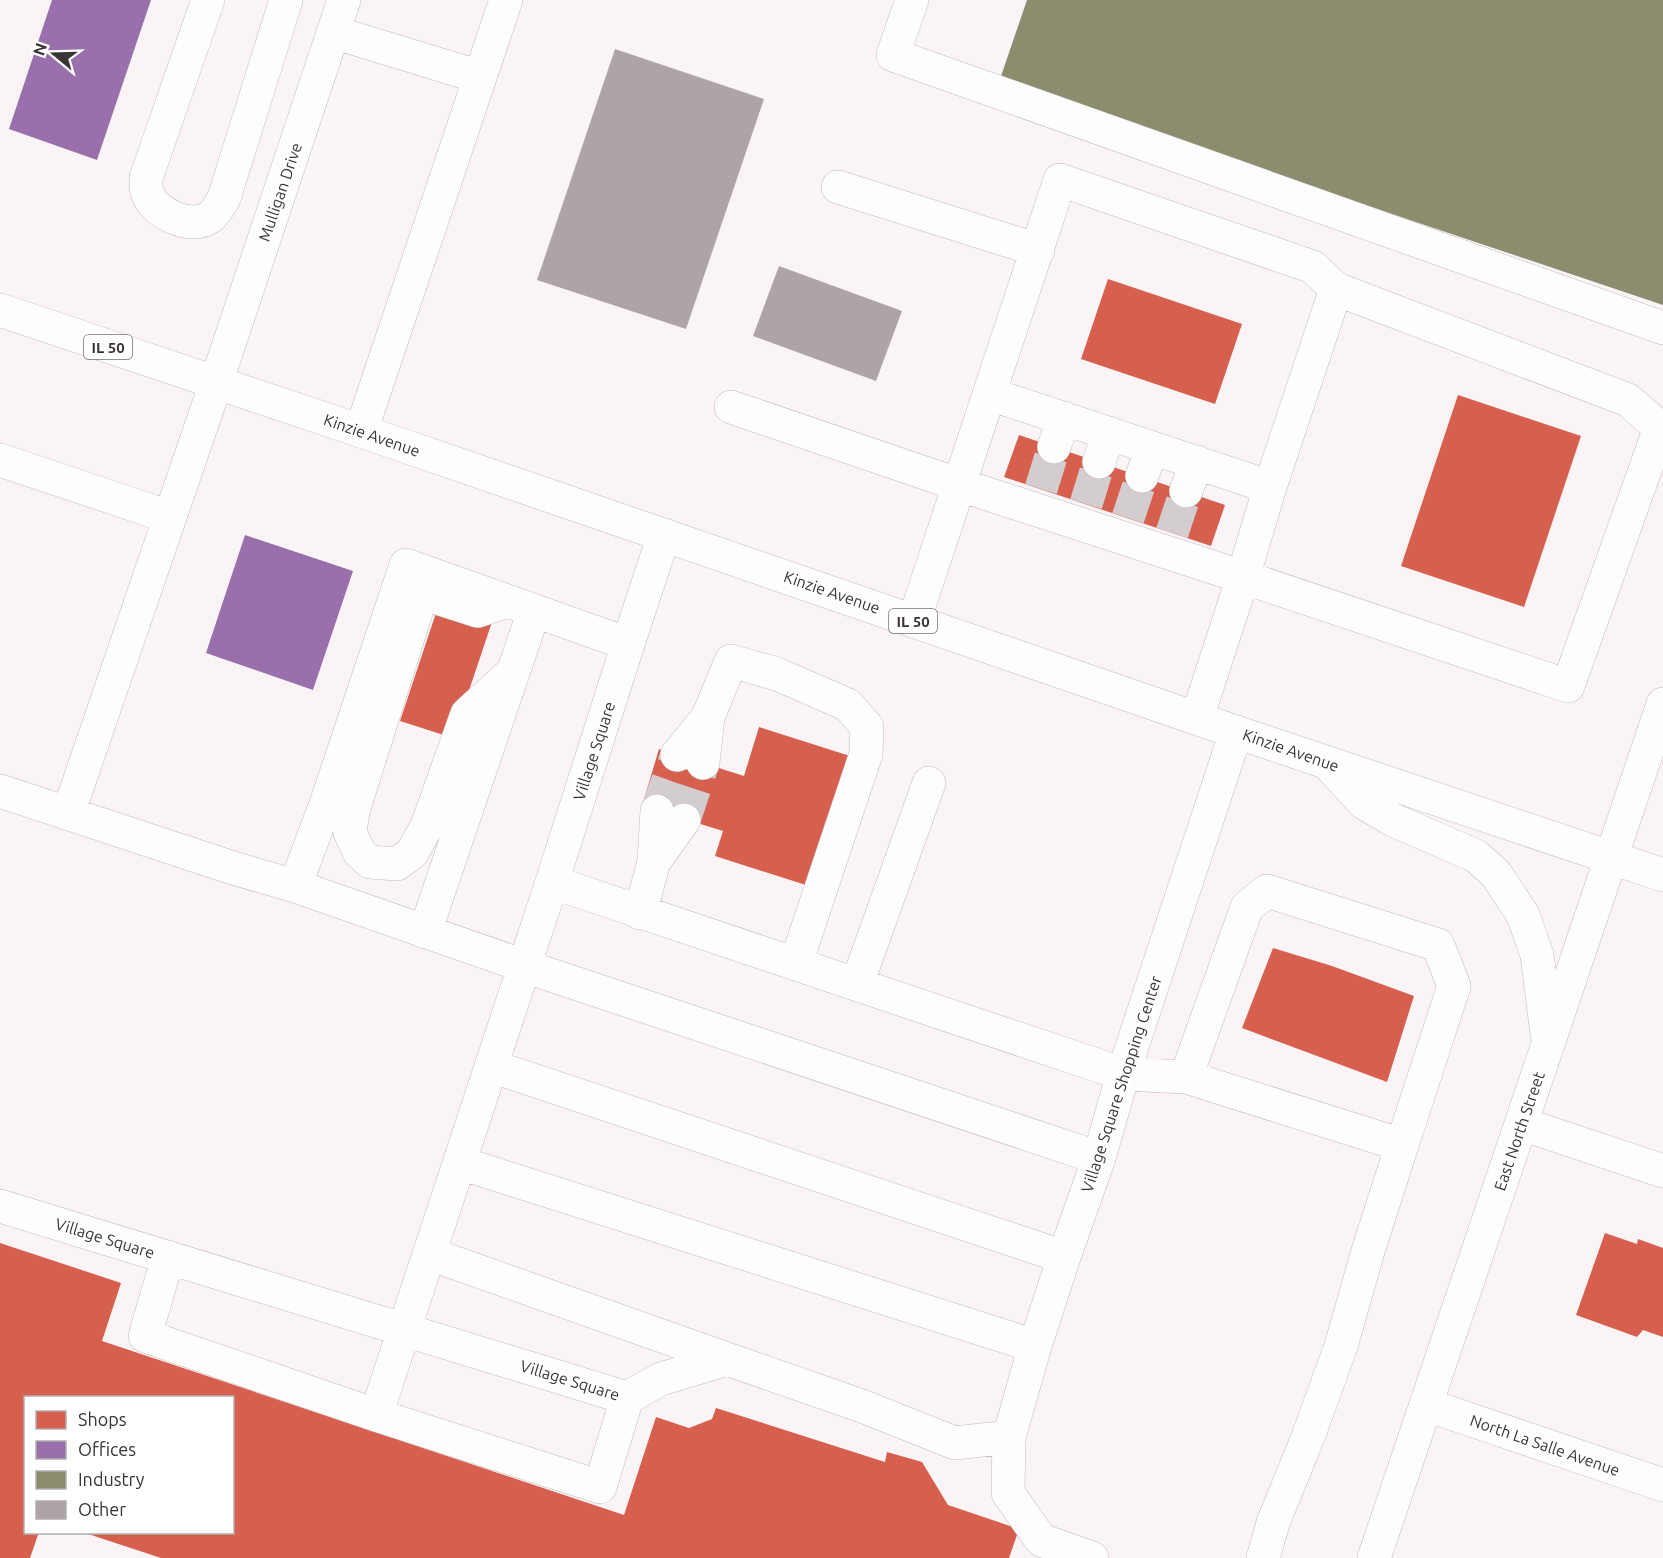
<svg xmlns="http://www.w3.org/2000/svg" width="1663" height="1558" font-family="Ubuntu,sans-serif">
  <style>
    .shops { fill: #d6604d }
    .offices { fill: #9970ab }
    .industry { fill: #8c8c6e }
    .building { fill: #ada4a6 }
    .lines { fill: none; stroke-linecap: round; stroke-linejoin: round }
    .minor-tunnel { stroke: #d3cdd0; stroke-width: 33; stroke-dasharray: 33 16; stroke-linecap: butt }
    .minor-casing { stroke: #c0babd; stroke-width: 34 }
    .major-casing { stroke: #c0babd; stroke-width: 34 }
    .minor { stroke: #fefdfe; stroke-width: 33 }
    .major { stroke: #fefdfe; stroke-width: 33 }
    .labels { text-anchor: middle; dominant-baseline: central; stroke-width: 6; stroke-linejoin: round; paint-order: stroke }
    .shield { fill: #fff; stroke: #747072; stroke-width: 1.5 }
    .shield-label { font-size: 15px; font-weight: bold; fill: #393336 }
    .street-label { font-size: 16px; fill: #393336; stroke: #fff }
  </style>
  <rect width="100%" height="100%" fill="#faf4f7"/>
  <path class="shops" d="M 1108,279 L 1242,324 L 1215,404 L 1081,359 Z
    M 1458,395 L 1581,436 L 1524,607 L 1401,566 Z
    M 1019,435 L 1225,505 L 1211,546 L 1004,477 Z
    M 439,604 L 492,622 L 453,738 L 400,721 Z
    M 759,727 L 850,756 L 809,886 L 715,856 L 723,831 L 642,806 L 659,749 L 744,776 Z
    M 1273,948 L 1332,966 L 1414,996 L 1387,1082 L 1242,1028 Z
    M 1605,1233 L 1637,1244 L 1638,1239 L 1663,1248 L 1663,1337 L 1643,1330 L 1637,1337 L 1576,1315 Z
    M 0,1243 L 121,1283 L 102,1341 L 624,1515 L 656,1417 L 689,1428 L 712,1419 L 716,1408 L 885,1462 L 887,1452 L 922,1462 L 948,1505 L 1019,1529 L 1009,1558 L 161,1558 L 82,1532 L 232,1532 L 232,1398 L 26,1398 L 26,1532 L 39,1532 L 30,1558 L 0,1558 Z"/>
  <path class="offices" d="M 52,0 L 151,0 L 97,160 L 9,129 Z
    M 245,535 L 353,571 L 313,690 L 206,653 Z"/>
  <path class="industry" d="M 1027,0 L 1663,0 L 1663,305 L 999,82 Z"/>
  <path class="building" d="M 615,49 L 764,99 L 686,329 L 537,280 Z
    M 779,266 L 902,311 L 876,381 L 753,336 Z"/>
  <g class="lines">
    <path class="minor-tunnel" d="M 1041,489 L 1054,447
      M 1086,504 L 1099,462
      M 1128,518 L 1142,476
      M 1172,533 L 1186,491
      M 657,811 L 677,755
      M 684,820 L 703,763"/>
    <defs>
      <path id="minor" d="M 208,0 L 146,178 C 146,182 146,188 147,192 C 153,213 191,231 210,217 C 216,213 220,204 224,198 L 286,0
        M 912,0 L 893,55 L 1663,328
        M 333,32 L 480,77
        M 838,187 L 1038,250
        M 1336,289 L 1270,487 L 1243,577 L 1568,686 L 1660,428 L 1663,429
        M 990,394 L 1270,487
        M 731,407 L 960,485 L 1243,577 L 1197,718
        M 361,431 L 506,0
        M 1054,447 L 1064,418
        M 0,460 L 170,517
        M 1099,462 L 1109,433
        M 1142,476 L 1152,448
        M 1186,491 L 1197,462
        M 507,601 L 478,611 L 422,593 L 353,811 L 350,832 L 359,852 L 370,862 L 397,864 L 412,853 L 427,826 L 467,714 L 513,672
        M 914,621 L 1060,180 L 1313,267 L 1336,289 L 1628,400 L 1660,428
        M 677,755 L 708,717
        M 703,763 L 708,717 L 731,661 L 777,674 L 848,705 L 867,727 L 866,754 L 796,963
        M 0,791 L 233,868 L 295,886 L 524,966 L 1099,1158
        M 68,814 L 216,383 L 344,0
        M 1611,858 L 1663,704
        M 654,862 L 684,820
        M 552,882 L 1123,1074 L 1186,1077 L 1402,1145 L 1454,986 L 1438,945 L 1267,891 L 1247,907 L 1186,1077
        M 295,886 L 327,801 L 406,565 L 628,644
        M 640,913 L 654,862 L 657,811
        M 425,932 L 534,611
        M 857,984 L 929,783
        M 491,1066 L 1064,1257
        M 1522,1124 L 1663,1171
        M 460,1163 L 1035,1346
        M 0,1206 L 627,1398 L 661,1379 L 727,1359 L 862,1406 L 955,1443 L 1009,1437 L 1008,1493 L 1041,1540 L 1092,1558
        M 430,1254 L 727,1359
        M 168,1257 L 145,1336 L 376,1415 L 600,1487 L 627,1398
        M 1427,1405 L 1663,1485
        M 376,1415 L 552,882 L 628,644 L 664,535
        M 1009,1437 L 1035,1346 L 1064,1257 L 1099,1158 L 1123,1074 L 1236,732
        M 1263,1558 L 1273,1523 L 1308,1437 L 1341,1346 L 1368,1251 L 1402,1145"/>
      <path id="major" d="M 0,310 L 361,431 L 1236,732 L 1663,875
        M 1327,763 L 1364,803 L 1393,820 L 1476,856 L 1496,874 L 1523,915 L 1537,955 L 1547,1034
        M 1374,1558 L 1611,858"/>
    </defs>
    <use href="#minor" class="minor-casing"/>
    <use href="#major" class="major-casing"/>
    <use href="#minor" class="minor"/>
    <use href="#major" class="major"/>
  </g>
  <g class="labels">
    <g class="shield">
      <rect x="84" y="335" width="48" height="24" rx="4.5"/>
      <rect x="889" y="609" width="48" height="24" rx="4.5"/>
    </g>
    <g class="shield-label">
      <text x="108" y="347">IL 50</text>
      <text x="913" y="621">IL 50</text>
    </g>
    <g class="street-label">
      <text transform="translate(280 192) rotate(-71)">Mulligan Drive</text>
      <text transform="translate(372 435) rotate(19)">Kinzie Avenue</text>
      <text transform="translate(832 592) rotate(19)">Kinzie Avenue</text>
      <text transform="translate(1291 750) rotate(19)">Kinzie Avenue</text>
      <text transform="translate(594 751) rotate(-72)">Village Square</text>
      <text transform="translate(1121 1084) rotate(-72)">Village Square Shopping Center</text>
      <text transform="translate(1519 1131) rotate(-71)">East North Street</text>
      <text transform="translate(105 1238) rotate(17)">Village Square</text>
      <text transform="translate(570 1380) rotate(17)">Village Square</text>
      <text transform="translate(1545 1445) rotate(19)">North La Salle Avenue</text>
    </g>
  </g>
  <rect x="24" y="1396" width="210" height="138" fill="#ffffff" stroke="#b0adaf" stroke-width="1.5"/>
  <rect x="36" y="1411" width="30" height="18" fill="#d6604d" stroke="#b0adaf" stroke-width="1.5"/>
  <text x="78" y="1426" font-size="18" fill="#393336">Shops</text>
  <rect x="36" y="1441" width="30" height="18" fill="#9970ab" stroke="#b0adaf" stroke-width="1.5"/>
  <text x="78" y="1456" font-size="18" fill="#393336">Offices</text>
  <rect x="36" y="1471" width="30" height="18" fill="#8c8c6e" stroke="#b0adaf" stroke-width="1.5"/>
  <text x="78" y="1486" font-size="18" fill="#393336">Industry</text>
  <rect x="36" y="1501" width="30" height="18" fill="#ada4a6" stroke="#b0adaf" stroke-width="1.5"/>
  <text x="78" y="1516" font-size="18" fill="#393336">Other</text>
  <g transform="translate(54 54) rotate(289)" stroke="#ffffff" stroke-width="4.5" paint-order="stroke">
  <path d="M0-4.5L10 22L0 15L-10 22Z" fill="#393336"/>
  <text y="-9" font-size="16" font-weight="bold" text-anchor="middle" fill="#393336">N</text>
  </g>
</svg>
